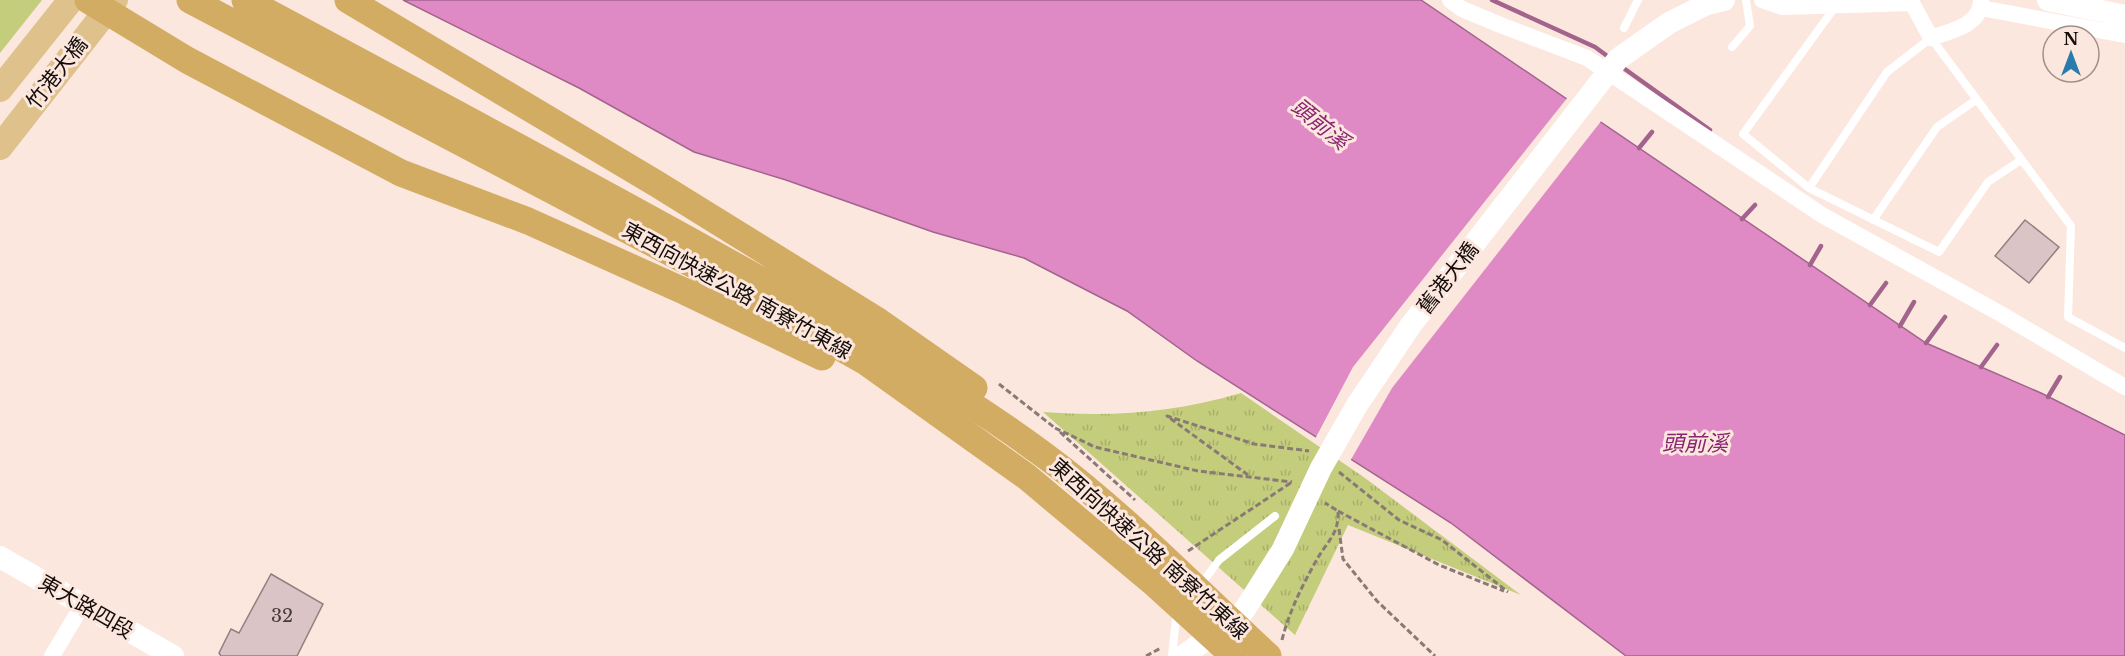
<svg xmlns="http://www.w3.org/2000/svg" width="2125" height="656" font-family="'Libre Baskerville','Noto Sans TC',serif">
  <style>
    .grass { fill: url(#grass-tufts) }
    .park { fill: #c4cd7c }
    .water { fill: #df8ac5; stroke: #a2648d; stroke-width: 1.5 }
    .pier { fill: #fce7de }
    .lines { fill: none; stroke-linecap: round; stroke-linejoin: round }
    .stream { stroke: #a2648d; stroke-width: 4.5 }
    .building { fill: #dbc4c6; stroke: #937e80; stroke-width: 1.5 }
    .path { stroke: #887a74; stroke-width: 3; stroke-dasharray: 6 3; stroke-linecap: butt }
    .service { stroke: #fff; stroke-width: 8 }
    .minor { stroke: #fff; stroke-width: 16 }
    .secondary { stroke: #fff; stroke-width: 22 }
    .primary { stroke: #dec18b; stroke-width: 26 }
    .trunk { stroke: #d3ac64; stroke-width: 27 }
    .labels { text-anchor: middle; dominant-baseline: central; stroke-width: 6; stroke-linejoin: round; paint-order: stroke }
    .number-label { font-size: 18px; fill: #463b39 }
    .street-label { font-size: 21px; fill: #140d0a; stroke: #fce7de }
    .water-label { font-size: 22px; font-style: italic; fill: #892671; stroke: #fce7de }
  </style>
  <defs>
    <pattern id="grass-tufts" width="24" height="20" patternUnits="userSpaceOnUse" patternTransform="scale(1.5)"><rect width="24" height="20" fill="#c4cd7c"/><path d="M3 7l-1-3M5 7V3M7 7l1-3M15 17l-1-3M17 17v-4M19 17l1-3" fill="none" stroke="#a8af6a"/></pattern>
  </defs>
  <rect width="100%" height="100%" fill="#fce7de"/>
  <path class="grass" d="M 1241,393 L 1365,478 L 1521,595 L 1348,525 L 1295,635 L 1043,412 C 1113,417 1173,413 1241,393 Z"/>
  <path class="park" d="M 0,0 L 42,0 L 0,53 Z"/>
  <path class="water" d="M 403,0 L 1421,0 L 1926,343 L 2041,393 L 2125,435 L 2125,656 L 1626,656 L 1451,523 L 1197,361 L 1127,311 L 1024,258 L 933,232 L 786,180 L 694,152 L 579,88 Z"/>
  <path class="pier" d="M 1568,97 L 1602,120 L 1392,388 L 1349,463 L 1314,441 L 1353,367 Z"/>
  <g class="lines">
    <path class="stream" d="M 1492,0 L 1595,47 L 1610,58
      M 1622,67 L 1710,130
      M 1639,148 L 1652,132
      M 1742,219 L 1755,205
      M 1810,265 L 1821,246
      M 1870,305 L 1886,283
      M 1900,326 L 1914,302
      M 1926,343 L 1945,317
      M 1981,367 L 1997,345
      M 2048,397 L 2060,377"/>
  </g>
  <path class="building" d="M 2025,220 L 2059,247 L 2029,283 L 1995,256 Z
    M 271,574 L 323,604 L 297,656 L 221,656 L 219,653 L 231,629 L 239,633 Z"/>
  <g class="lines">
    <path class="path" d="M 999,384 L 1055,428
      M 1055,428 L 1095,447 L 1198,471 L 1292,482
      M 1060,432 L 1135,500
      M 1339,472 L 1399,520 L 1442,540 L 1508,592
      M 1248,475 L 1167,416 L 1254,444 L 1309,451
      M 1338,511 L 1439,565 L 1504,591
      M 1339,529 L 1343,559 L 1377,601 L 1435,656
      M 1188,551 L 1292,482
      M 1282,640 C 1289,612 1302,586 1316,561 C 1327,541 1339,535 1338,511 L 1325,503
      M 1146,656 L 1161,648"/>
    <path class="service" d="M 1835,7 L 1743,134 L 1809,188 L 1939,252 L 1988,182 L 2021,160
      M 1624,28 L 1638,0
      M 1732,47 L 1750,26 L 1746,0
      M 1809,188 L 1887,72 L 1931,38 L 2071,226 L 2068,317 L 2125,348
      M 1873,220 L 1937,127 L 1976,100
      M 1200,586 L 1219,560 L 1275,516
      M 1172,656 L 1176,618 L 1180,613"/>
    <path class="minor" d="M 1450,0 L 1462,9 L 1503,26 L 1587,58 L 1822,215 L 2001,314 L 2125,387
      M 1762,0 L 1782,7 L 1912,3 L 1931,38 C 1950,31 1981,26 1981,0
      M 1981,8 L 2125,35
      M 52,656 L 83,604"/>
    <path class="secondary" d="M 2048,0 L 2125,16
      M 0,557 L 173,656
      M 1183,656 L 1239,617 L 1247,606 L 1283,549 L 1321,468 L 1357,405 L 1411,325 L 1618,59 L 1669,23 L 1707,4 L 1724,0"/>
    <path class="primary" d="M 0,89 L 71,0
      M 0,147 L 115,0"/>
    <path class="trunk" d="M 88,0 L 187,60 L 401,173 L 528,221 L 686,292 L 822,357
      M 190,0 L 694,265 L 866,362 L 1027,477 L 1156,585 L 1234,656
      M 245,0 C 402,84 559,168 714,254 C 827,317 941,379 1044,455 C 1125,515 1195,589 1268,656
      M 348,0 L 657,184 L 878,321 L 974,388"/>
  </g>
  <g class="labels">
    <g class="number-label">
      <text x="282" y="616">32</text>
    </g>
    <g class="street-label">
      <text transform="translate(57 73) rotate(-52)">竹港大橋</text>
      <text transform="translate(1448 278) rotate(-52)">舊港大橋</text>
      <text transform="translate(737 291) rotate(29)">東西向快速公路 南寮竹東線</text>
      <text transform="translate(1149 549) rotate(42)">東西向快速公路 南寮竹東線</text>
      <text transform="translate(86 607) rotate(30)">東大路四段</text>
    </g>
    <g class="water-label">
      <text transform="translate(1320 124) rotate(39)">頭前溪</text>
      <text x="1695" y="443">頭前溪</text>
    </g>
  </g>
  <g transform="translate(2071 54)"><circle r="28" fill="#fce7de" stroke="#9f9089" stroke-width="1.5"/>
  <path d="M0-4.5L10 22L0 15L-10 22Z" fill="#287cac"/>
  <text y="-9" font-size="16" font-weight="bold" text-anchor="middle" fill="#140d0a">N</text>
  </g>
</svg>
